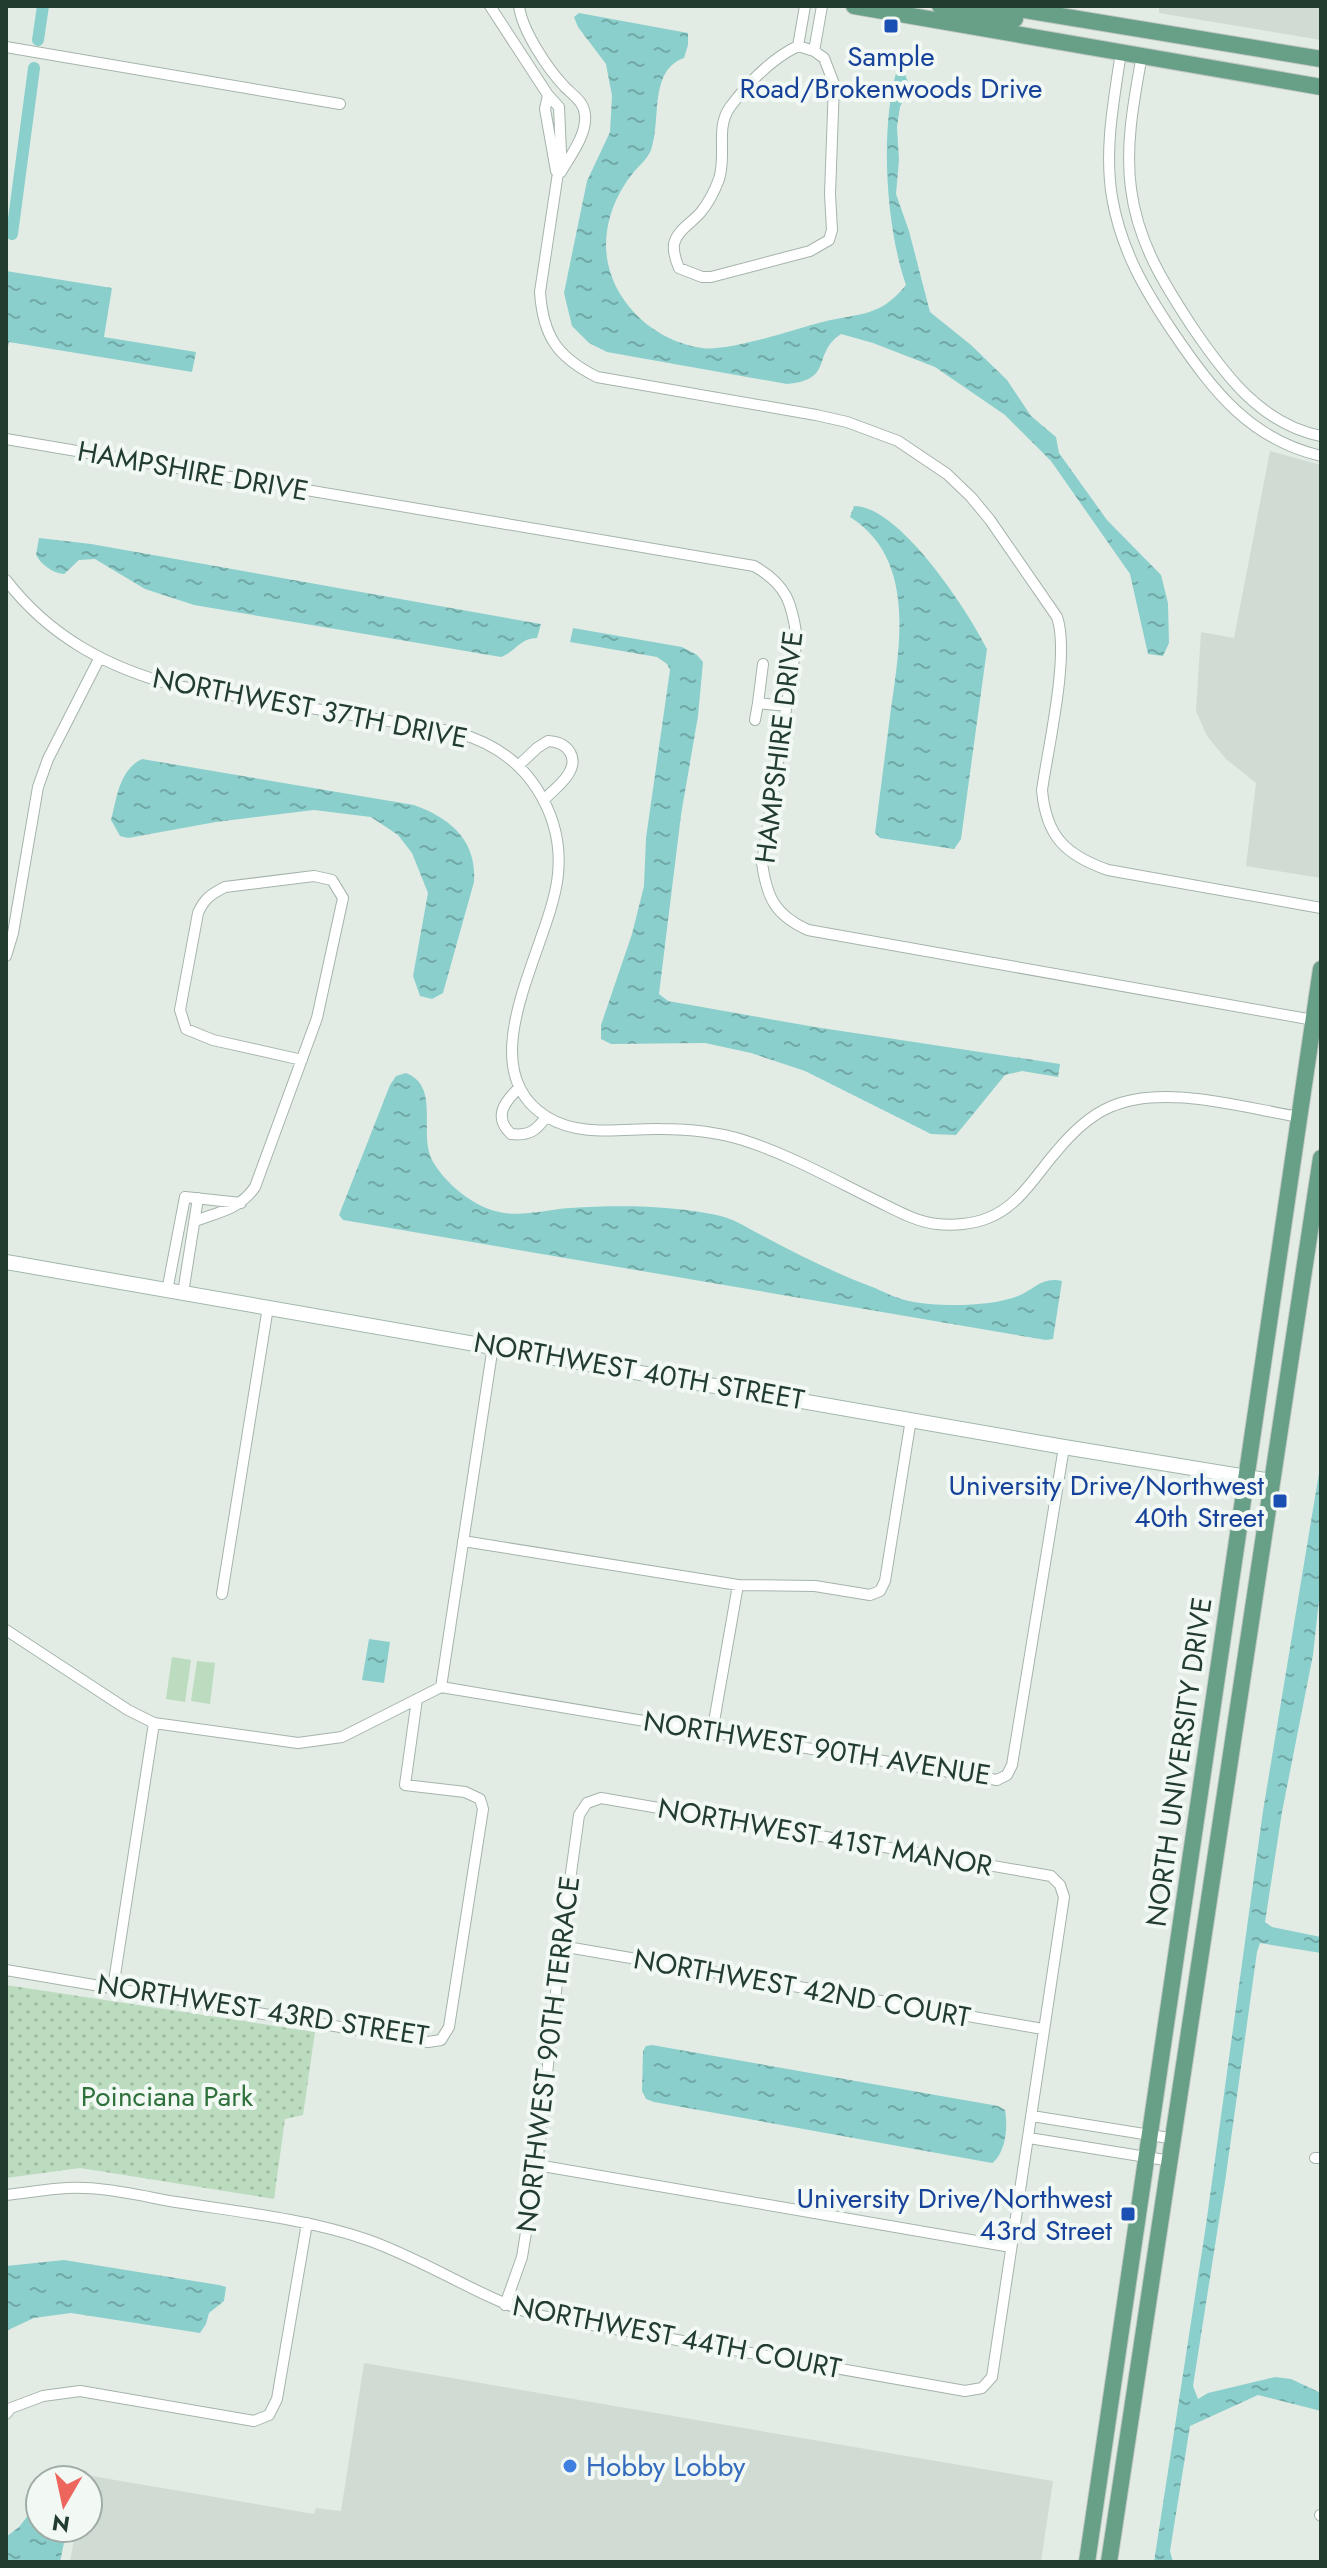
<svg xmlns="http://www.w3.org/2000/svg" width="1327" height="2568" font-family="Jost,sans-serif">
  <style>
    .built { fill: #d0dbd4 }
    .green { fill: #bbdcbe }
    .park { fill: url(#park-dots) }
    .water { fill: url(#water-ripples) }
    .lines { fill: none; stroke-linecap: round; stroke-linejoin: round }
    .canal { stroke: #8bcfcd; stroke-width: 12 }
    .street-casing { stroke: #a5b4ab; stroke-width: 12 }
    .secondary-casing { stroke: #a0b7ab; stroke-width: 16 }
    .primary-casing { stroke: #c1c8c5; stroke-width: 18 }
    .street { stroke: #fff; stroke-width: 10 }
    .secondary { stroke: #fff; stroke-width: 14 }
    .primary { stroke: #68a087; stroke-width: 16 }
    .transit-dot { fill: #1a4fb4; stroke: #f2f8f4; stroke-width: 3 }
    .shop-dot { fill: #3f7fe0; stroke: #f2f8f4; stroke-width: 3 }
    .labels { text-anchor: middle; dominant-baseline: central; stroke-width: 8; stroke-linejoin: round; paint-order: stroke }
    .transit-label { font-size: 28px; fill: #164399; stroke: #f2f8f4; text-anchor: end }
    .street-label { font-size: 28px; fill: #223c30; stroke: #f2f8f4 }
    .park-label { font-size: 28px; fill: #2e713b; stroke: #f2f8f4 }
    .shop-label { font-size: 28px; fill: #366cbe; stroke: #f2f8f4; text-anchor: start }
  </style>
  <defs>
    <pattern id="park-dots" width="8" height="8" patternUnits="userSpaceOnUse" patternTransform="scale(2)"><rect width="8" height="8" fill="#bbdcbe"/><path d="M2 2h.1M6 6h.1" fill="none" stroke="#a0bea4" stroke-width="1.8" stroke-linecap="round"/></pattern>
    <pattern id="water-ripples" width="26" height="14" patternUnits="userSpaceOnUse" patternTransform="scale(2)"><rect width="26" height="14" fill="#8bcfcd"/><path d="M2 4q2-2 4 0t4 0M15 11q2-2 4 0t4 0" fill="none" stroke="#71a9a7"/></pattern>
  </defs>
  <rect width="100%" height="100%" fill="#e2ece5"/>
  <path class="built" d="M 1159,6 L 1321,6 L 1321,40 L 1159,13 Z
    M 1270,451 L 1321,465 L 1321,878 L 1246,866 L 1256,783 L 1226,759 L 1207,736 L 1196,711 L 1201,632 L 1234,638 Z
    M 364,2363 L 1053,2481 L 1041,2562 L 70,2562 L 76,2528 L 88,2528 L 88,2480 L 85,2480 L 86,2475 L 314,2514 L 316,2508 L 341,2511 Z"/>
  <path class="green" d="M 172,1657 L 191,1660 L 185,1702 L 166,1699 Z
    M 197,1661 L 215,1663 L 210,1704 L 191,1701 Z"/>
  <path class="park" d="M 6,1985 L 315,2032 L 303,2115 L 285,2119 L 274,2199 L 80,2168 L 6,2178 Z"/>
  <path class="water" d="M 579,13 L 688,33 L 688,45 L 684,58 C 648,71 662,120 651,150 C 648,158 639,166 633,173 C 616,194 606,219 606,246 C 607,298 652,341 702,348 C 726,352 790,331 815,324 C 856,312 878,320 906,285 C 886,228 880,131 896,73 L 904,72 L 910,87 L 900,107 L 897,127 L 899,160 L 896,194 L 909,231 L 930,312 L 971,345 L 1007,380 L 1031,416 L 1056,437 L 1059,453 L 1107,520 L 1161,575 L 1168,603 L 1169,643 L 1163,656 L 1148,654 L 1130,574 L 1051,461 L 1005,415 L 935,367 L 873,343 L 841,334 C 811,354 835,380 787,384 L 607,352 L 589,343 L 572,326 L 564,293 L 587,181 L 610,132 L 612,96 L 606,64 L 578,27 L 574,17 Z
    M 6,271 L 112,288 L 104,337 L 196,352 L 192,372 L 9,342 L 6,355 Z
    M 854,506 C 900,506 968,611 987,649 L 961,839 L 954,849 L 880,838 L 875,833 C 880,794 885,755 890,716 C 899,649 918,560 850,517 Z
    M 39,538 L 91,544 L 541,624 L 537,638 C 520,638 515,652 501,657 L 194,605 L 145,589 L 95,559 L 79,560 L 64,574 C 52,573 41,564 36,555 Z
    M 573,628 L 682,647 L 697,655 L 703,662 L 698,716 L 681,815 L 659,994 L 668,1001 L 815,1027 L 1060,1064 L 1058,1077 L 1022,1071 L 1005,1075 L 956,1135 L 931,1134 L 805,1071 L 751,1053 L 705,1043 L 611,1044 L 601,1039 L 601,1025 L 632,934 L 644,886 L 646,838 L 670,670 L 667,664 L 657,657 L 570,642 Z
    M 142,759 L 414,805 C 450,818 477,840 474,882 L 443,993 L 432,999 L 420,996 L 413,976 L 428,893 L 412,853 L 398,835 L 371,817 L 314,810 L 216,822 L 128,838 L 120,836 L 111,820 C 117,798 119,770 142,759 Z
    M 406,1073 C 441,1087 418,1132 432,1160 C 443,1180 465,1199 486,1208 C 515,1220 540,1210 570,1208 C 619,1205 672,1205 721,1216 C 736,1220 751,1230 765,1237 C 801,1256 837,1274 875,1288 C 886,1293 898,1299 909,1301 C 938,1307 990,1307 1018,1296 C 1035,1289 1042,1276 1062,1281 L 1053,1339 L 1046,1340 L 343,1220 L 339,1215 L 390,1085 L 396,1076 Z
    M 1321,1461 L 1321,1582 L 1313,1655 L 1282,1812 L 1265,1922 L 1272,1927 L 1321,1937 L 1321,1953 L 1260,1943 L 1257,1952 L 1225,2182 L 1193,2386 L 1198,2399 L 1208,2393 L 1275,2377 L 1291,2379 L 1321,2393 L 1321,2411 L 1258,2395 L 1190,2426 L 1170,2551 L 1173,2562 L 1154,2562 L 1206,2225 L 1263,1811 Z
    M 369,1639 L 390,1642 L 384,1683 L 362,1680 Z
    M 652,2045 L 998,2106 L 1005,2110 C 1008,2126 1006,2153 992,2163 L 654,2102 L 646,2099 L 642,2091 L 643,2051 L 646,2046 Z
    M 64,2260 L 219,2285 L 226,2287 L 224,2301 L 209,2313 L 206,2324 L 200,2333 L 71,2313 L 34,2318 L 6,2331 L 6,2266 Z
    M 40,2500 L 40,2528 L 67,2528 L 60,2562 L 6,2562 L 6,2537 L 19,2527 Z"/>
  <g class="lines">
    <path class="canal" d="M 38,40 L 43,6
      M 12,234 L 34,68"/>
    <defs>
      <path id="street" d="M 490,6 L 548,95 L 559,107 L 561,153 L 540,292 C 543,336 557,357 597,377 L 816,415 L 847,422 L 898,441 L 947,474 L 971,497 L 990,520 L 1057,617 C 1070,654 1048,748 1042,790 C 1046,836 1065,855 1108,870 L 1321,908
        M 519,6 C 522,30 547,68 564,86 C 572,95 584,101 585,115 C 587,135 570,156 561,172
        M 798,46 L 814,51 L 824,58 L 834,84 L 830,194 L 832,230 L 829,240 L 810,251 L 711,277 L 702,277 L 679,268 C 676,261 673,252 674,244 C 677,230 693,222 701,212 C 709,202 715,190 719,179 C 727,155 715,128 730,107 C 748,83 771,59 798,46 Z
        M 798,46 L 805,6
        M 6,47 L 340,104
        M 814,51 L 822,6
        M 1121,52 C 1114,100 1104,149 1112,197 C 1121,250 1145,291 1175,335 C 1214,392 1250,439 1321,456
        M 1142,55 C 1134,100 1125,144 1131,189 C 1138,243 1164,284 1193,328 C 1225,375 1261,424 1321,436
        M 548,95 L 545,109 L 556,171
        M 6,439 L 754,566 C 787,585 792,603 797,639 L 762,863 C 767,898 775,915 808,930 L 1319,1021
        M 6,580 C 50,637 108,668 177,686 L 455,732 C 488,741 518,759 537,789 C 553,814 561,844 558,874 C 552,944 465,1067 547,1117 C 581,1138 624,1128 661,1129 C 688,1129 717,1132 743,1140 C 790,1155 834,1180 877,1201 C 896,1210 916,1222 937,1224 C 953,1226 973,1224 988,1218 C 1019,1206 1035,1176 1056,1152 C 1070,1135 1089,1116 1110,1107 C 1162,1083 1245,1108 1299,1117
        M 763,664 L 758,703 L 787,706
        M 755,720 L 758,703
        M 518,766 L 537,748 L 548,741 C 568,742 580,758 567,776 C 561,785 551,792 544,800
        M 6,956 L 13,933 L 38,787 L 48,759 L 99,659
        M 519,1088 C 504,1102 493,1117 511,1134 C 529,1136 536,1131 546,1117
        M 195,1221 C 219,1212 240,1209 255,1187 L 317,1018 L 343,898 L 332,880 L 314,876 L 225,887 C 211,894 204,899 198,913 L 180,1010 L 186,1029 L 213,1040 L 302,1060
        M 167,1291 L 185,1197 L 241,1203
        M 183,1293 L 198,1198
        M 463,1541 L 738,1585 L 815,1586 L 870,1595 L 880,1591 L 885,1581 L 911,1419
        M 222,1594 L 268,1307
        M 6,1630 L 128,1710 L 154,1723 L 298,1743 L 342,1737 L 441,1687 L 997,1780 L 1007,1775 L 1012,1765 L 1064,1447
        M 441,1687 L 493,1346
        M 712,1733 L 738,1585
        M 561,1946 L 1043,2029
        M 6,1970 L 428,2042 L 441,2040 L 449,2027 L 483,1809 L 480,1799 L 465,1792 L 405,1785 L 417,1699
        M 113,1988 L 154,1723
        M 1032,2116 L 1175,2139
        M 1029,2138 L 1171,2161
        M 1315,2158 L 1321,2158
        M 537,2165 L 1011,2247
        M 6,2195 C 26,2193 47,2189 67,2188 C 102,2186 141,2196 176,2202 C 240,2212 307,2219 368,2240 C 427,2261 477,2296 536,2315 L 965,2391 L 982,2388 L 992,2377 L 1064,1897 L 1060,1885 L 1051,1876 L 601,1798 L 587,1803 L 579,1815 L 561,1946 L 537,2165 L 522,2257 L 505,2305
        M 6,2414 L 11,2408 L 43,2396 L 80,2391 L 254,2421 L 269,2415 L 277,2399 L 307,2223
        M 1320,2515 L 1321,2516"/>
      <path id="secondary" d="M 6,1262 L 1064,1447 L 1272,1481"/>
      <path id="primary" d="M 854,6 L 1321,87
        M 940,6 L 1015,19
        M 1000,6 L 1321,59
        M 1087,2562 L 1321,969
        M 1109,2562 L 1321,1158"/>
    </defs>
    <use href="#street" class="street-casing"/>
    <use href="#secondary" class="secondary-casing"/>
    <use href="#primary" class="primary-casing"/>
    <use href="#street" class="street"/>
    <use href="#secondary" class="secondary"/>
    <use href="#primary" class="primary"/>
  </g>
  <g class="transit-dot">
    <rect x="883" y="18" width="16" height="16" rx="4"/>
    <rect x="1272" y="1493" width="16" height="16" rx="4"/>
    <rect x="1120" y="2206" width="16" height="16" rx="4"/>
  </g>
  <circle class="shop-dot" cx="570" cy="2466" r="8"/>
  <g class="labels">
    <g class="transit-label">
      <text x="891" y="56" text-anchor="middle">Sample<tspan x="891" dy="32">Road/Brokenwoods Drive</tspan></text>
      <text x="1264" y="1485">University Drive/Northwest<tspan x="1264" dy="32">40th Street</tspan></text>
      <text x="1112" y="2198">University Drive/Northwest<tspan x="1112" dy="32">43rd Street</tspan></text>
    </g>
    <g class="street-label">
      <text transform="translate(193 471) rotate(10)">HAMPSHIRE DRIVE</text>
      <text transform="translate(310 708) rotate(11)">NORTHWEST 37TH DRIVE</text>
      <text transform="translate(779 747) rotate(-83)">HAMPSHIRE DRIVE</text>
      <text transform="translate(639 1371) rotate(10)">NORTHWEST 40TH STREET</text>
      <text transform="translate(817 1748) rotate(9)">NORTHWEST 90TH AVENUE</text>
      <text transform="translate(1179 1762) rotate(-82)">NORTH UNIVERSITY DRIVE</text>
      <text transform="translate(825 1837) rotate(10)">NORTHWEST 41ST MANOR</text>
      <text transform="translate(802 1988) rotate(10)">NORTHWEST 42ND COURT</text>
      <text transform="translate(263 2010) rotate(9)">NORTHWEST 43RD STREET</text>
      <text transform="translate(548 2054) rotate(-83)">NORTHWEST 90TH TERRACE</text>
      <text transform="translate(677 2337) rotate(11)">NORTHWEST 44TH COURT</text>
    </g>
    <g class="park-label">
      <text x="167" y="2096">Poinciana Park</text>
    </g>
    <g class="shop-label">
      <text x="586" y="2466">Hobby Lobby</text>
    </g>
  </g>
  <rect width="1327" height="2568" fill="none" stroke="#223c30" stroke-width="16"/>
  <g transform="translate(64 2504) rotate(189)"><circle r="38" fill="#f2f8f4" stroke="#9fada6" stroke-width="2"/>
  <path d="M0-6L14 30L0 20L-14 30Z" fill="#ed665e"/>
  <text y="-12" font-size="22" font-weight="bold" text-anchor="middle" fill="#223c30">N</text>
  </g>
</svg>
